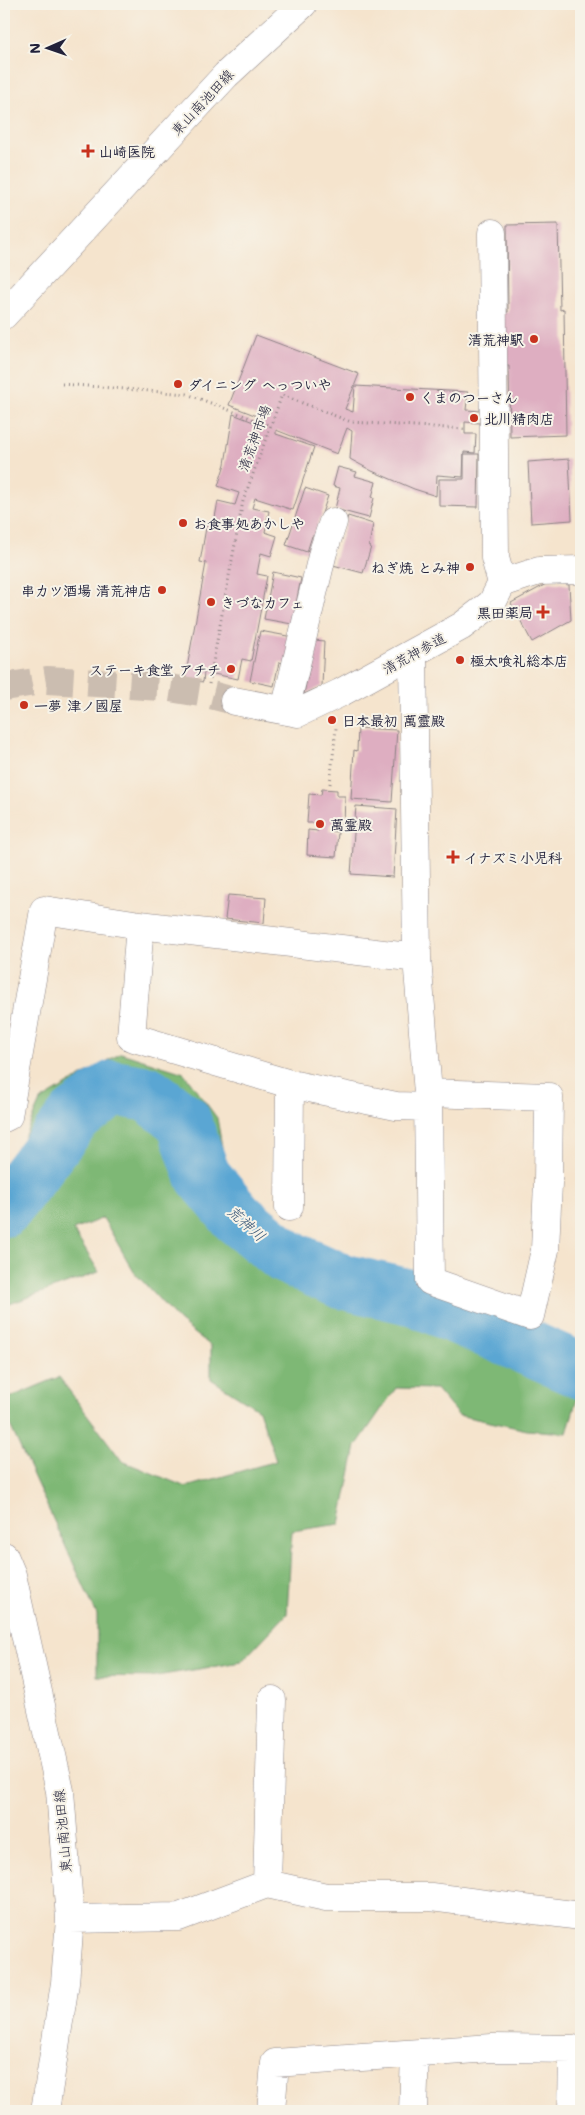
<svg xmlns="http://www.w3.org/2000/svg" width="585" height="2115" font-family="Mali,'Klee One',sans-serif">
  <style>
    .forest { fill: #7eb875; stroke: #506d58 }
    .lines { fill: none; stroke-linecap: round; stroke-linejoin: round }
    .river { stroke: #5aa6d3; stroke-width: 56 }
    .building { fill: #deaec1 }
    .minor-tunnel { stroke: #cbbdb0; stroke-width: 28; stroke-dasharray: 28 14; stroke-linecap: butt }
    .minor-casing { stroke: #8c8384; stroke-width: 29 }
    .path { stroke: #8c8384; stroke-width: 3; stroke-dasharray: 1 4; stroke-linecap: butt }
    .minor { stroke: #fff; stroke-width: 28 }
    .poi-dot { fill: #c8321e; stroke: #f7f3e8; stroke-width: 2 }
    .labels { text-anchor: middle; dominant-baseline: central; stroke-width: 4; stroke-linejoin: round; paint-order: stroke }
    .street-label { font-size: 14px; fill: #22223b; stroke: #f7f3e8 }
    .poi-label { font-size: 14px; font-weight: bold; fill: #22223b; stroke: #f7f3e8; text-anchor: start }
    .water-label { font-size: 15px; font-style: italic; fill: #385778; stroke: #f7f3e8 }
  </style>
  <rect width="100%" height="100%" fill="#f7f3e8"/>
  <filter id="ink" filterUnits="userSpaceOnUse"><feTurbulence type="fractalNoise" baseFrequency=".02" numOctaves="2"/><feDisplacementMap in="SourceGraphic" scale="10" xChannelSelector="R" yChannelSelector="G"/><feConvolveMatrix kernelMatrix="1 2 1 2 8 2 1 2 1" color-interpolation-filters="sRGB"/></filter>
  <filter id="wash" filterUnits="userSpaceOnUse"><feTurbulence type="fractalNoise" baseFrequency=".0096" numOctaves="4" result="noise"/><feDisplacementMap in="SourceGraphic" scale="20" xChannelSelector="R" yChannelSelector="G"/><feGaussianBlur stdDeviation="1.12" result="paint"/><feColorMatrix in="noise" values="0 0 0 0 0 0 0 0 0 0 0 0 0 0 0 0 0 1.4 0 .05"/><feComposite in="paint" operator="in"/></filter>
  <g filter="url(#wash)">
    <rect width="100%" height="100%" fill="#f5e4cd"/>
    <path class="forest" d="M 121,1053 L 184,1073 L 217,1118 L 227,1176 L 323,1256 L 511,1340 L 581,1385 L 567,1433 L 527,1430 L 458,1415 L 436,1389 L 396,1388 L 356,1446 L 340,1524 L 292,1531 L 287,1614 L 241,1662 L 151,1677 L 97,1676 L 97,1615 L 4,1412 L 4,1400 L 59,1377 L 122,1461 L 186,1487 L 276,1461 L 259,1410 L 211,1379 L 211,1346 L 179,1321 L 134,1272 L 103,1218 L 73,1230 L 99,1272 L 4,1306 L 4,1174 L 14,1160 L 40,1101 Z"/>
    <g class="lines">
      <path class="river" d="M 4,1209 L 75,1116 L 114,1088 L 148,1094 L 183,1120 L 203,1176 L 238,1218 L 285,1256 L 341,1281 L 415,1298 L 581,1371"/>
    </g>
    <g id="blocks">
      <path class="building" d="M 558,224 L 560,310 L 564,309 L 566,435 L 510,437 L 509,366 L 504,366 L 503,312 L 508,312 L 507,225 Z
        M 256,335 L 359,374 L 345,409 L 353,412 L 355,386 L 468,392 L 466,410 L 481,411 L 480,423 L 465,422 L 465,434 L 476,434 L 475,453 L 464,452 L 463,477 L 437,475 L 436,496 L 414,489 L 372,471 L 350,459 L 352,431 L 347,428 L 337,454 L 276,430 L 276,434 L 314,447 L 293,510 L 255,498 L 252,508 L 269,511 L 265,532 L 277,536 L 271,556 L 261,553 L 257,574 L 267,576 L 251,661 L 242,659 L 238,679 L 204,672 L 203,682 L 185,679 L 206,563 L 200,562 L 207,522 L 214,523 L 218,501 L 235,505 L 239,493 L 218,486 L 225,464 L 233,414 L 261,425 L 262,418 L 229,405 Z
        M 464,454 L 479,454 L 478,507 L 439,506 L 439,479 L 464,479 Z
        M 569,459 L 572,520 L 531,523 L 528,462 Z
        M 338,467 L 357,472 L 355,476 L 376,482 L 372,497 L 374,498 L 369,518 L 335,509 L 340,488 L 333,486 Z
        M 305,488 L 328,496 L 314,536 L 312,536 L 307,552 L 286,545 Z
        M 348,516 L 373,524 L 369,546 L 371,547 L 363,573 L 333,565 Z
        M 273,572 L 301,578 L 292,624 L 264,619 Z
        M 550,582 L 569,585 L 571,620 L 532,642 L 511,603 Z
        M 260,631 L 293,637 L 288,664 L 279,662 L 274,686 L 250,681 Z
        M 315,640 L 324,641 L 322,686 L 304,694 Z
        M 358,728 L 397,730 L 392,802 L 351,799 L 354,750 L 357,751 Z
        M 322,789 L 337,790 L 337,796 L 345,796 L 344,825 L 330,824 L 329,831 L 338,832 L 336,857 L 307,855 L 308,830 L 318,831 L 318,823 L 307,823 L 309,794 L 321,795 Z
        M 356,806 L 397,809 L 393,877 L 351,874 Z
        M 228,895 L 266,898 L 264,923 L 225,919 Z"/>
    </g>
  </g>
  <g filter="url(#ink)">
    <use href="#blocks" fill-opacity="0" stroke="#8c8384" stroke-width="1"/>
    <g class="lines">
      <path class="minor-tunnel" d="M 4,687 L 47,680 L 163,687 L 207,694 L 234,701"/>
      <defs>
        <path id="minor" d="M 492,233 L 495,558 L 502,583
          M 4,315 L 226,75 L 303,4
          M 413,654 L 417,958 L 428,1093 L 430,1281 L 530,1316 L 545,1250 L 548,1183 L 549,1097 L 428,1093
          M 234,701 L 298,713 L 340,693 L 462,626 L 492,603 L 502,583 L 539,571 L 581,570
          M 285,710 L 323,552 L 333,522
          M 417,958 L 140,925 L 131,1037 L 290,1084 L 396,1106 L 428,1107
          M 4,1118 L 8,1116 L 44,910 L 140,925
          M 289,1207 L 290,1084
          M 4,1556 L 12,1575 L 60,1791 L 70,1919 L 65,1983 L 45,2111
          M 267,1884 L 272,1700
          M 70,1919 L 179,1917 L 267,1884 L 326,1897 L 431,1897 L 581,1916
          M 271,2111 L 275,2063 L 492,2048 L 573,2049 L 572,2111
          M 413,2111 L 415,2054"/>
      </defs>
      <use href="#minor" class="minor-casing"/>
      <path class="path" d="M 62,384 L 187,394 L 271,426
        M 209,684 L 243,501 L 282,395 L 351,422 L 464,429
        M 330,784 L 336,728"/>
      <use href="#minor" class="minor"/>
    </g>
  </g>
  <g class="poi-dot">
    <path d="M85.5 143.5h5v5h5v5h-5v5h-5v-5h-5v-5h5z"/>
    <circle cx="534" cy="339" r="5"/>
    <circle cx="178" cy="384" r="5"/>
    <circle cx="410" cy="397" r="5"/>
    <circle cx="474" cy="418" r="5"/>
    <circle cx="183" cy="523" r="5"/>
    <circle cx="470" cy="567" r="5"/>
    <circle cx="162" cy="590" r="5"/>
    <circle cx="211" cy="602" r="5"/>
    <path d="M540.5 604.5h5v5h5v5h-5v5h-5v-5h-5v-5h5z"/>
    <circle cx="460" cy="660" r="5"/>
    <circle cx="231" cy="669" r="5"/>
    <circle cx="24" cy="705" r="5"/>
    <circle cx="332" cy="720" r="5"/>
    <circle cx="320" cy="824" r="5"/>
    <path d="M450.5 849.5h5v5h5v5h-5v5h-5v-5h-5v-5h5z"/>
  </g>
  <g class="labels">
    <g class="street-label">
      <text transform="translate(202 102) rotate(-47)">東山南池田線</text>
      <text transform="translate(254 438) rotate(-70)">清荒神市場</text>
      <text transform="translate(414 653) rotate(-29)">清荒神参道</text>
      <text transform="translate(62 1831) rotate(-95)">東山南池田線</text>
    </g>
    <g class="poi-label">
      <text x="99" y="151">山崎医院</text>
      <text x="524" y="339" text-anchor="end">清荒神駅</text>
      <text x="188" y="384">ダイニング へっついや</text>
      <text x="420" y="397">くまのつーさん</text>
      <text x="484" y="418">北川精肉店</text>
      <text x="193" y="523">お食事処あかしや</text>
      <text x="460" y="567" text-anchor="end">ねぎ焼 とみ神</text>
      <text x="152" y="590" text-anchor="end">串カツ酒場 清荒神店</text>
      <text x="221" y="602">きづなカフェ</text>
      <text x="533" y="612" text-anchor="end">黒田薬局</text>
      <text x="470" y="660">極太喰礼総本店</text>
      <text x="221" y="669" text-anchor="end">ステーキ食堂 アチチ</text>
      <text x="34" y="705">一夢 津ノ國屋</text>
      <text x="342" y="720">日本最初 萬靈殿</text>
      <text x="330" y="824">萬霊殿</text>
      <text x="464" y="857">イナズミ小児科</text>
    </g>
    <g class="water-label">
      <text transform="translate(247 1223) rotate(42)">荒神川</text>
    </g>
  </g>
  <rect width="585" height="2115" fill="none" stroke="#f7f3e8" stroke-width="20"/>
  <g transform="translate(48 48) rotate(268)" stroke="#f7f3e8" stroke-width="4" paint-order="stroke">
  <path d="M0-4L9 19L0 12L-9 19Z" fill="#22223b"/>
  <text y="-8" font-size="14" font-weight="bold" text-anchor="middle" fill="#22223b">N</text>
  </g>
</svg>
